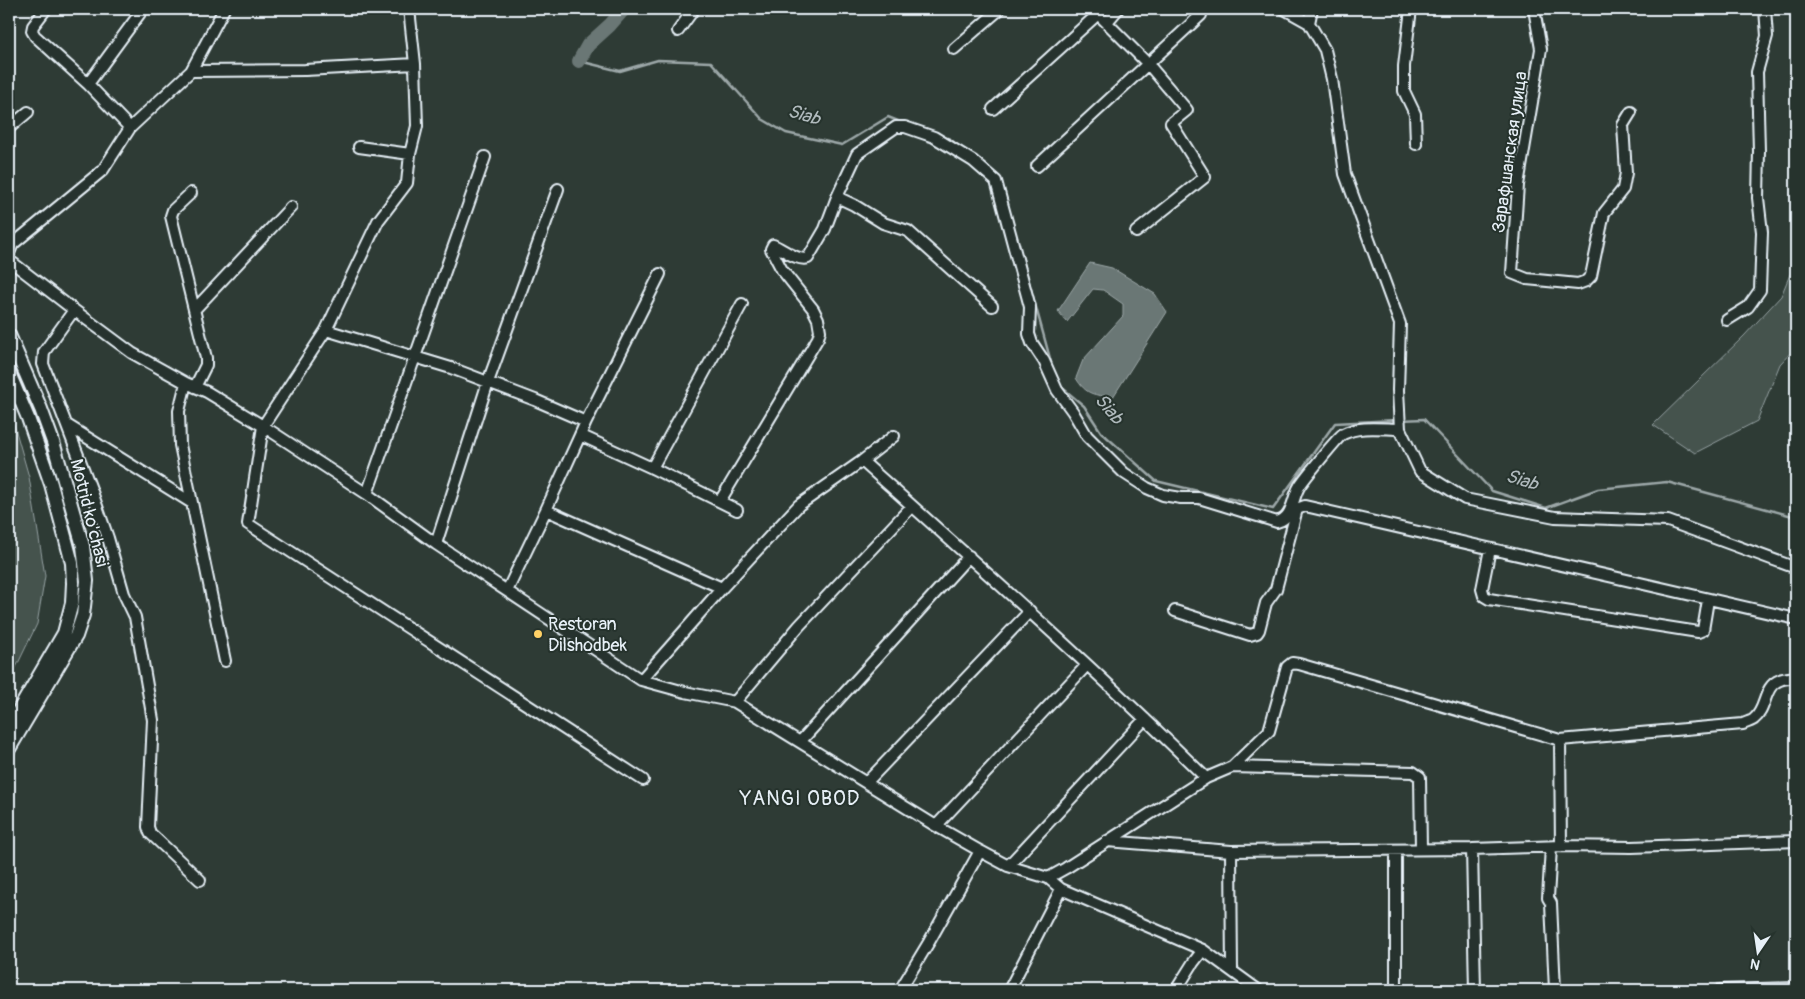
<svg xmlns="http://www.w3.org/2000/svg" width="1805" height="999" font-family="Pangolin,sans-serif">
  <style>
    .green { fill: #45524e; stroke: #96a2a3 }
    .water { fill: #6b7775; stroke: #9da8a9 }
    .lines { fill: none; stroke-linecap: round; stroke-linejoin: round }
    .stream { stroke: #9da8a9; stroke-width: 2.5 }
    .river { stroke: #6b7775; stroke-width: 14 }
    .minor-casing { stroke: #e8f1f8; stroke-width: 14 }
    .major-casing { stroke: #e8f1f8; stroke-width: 16 }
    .minor { stroke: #26332d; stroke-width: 10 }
    .major { stroke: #26332d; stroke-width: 12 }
    .poi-dot { fill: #ffd166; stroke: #26332d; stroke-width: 2 }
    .labels { text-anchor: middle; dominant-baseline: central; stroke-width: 4; stroke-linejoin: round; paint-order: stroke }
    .street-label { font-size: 18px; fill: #e8f1f8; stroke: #26332d }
    .poi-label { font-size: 18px; fill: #e8f1f8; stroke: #26332d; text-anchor: start }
    .water-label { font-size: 19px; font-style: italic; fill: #b0babd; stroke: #26332d }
    .quarter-label { font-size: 20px; letter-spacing: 1px; fill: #e8f1f8; stroke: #26332d }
  </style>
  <rect width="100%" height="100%" fill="#2e3b35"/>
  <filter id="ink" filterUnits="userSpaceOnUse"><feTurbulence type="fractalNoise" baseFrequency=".02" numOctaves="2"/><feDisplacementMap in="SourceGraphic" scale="10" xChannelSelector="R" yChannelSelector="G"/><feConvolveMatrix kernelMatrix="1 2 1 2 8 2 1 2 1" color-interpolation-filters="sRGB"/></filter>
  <g filter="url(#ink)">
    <path class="green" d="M 1796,260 L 1796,347 L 1780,364 L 1757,421 L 1695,453 L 1653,425 L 1744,336 L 1781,296 Z
      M 9,407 L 29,477 L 45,576 L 37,624 L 9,682 Z"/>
    <path class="water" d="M 1090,263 L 1112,268 L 1155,294 L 1167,312 L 1113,397 C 1094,395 1086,395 1076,378 L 1083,360 L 1123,316 L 1123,304 L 1103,290 L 1093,289 L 1067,322 L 1058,311 Z"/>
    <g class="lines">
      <path class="stream" d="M 579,61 L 620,71 L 658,60 L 711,62 L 762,119 L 786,133 L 842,145 L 888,117 L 903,123
        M 941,136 L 950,139 L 962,149
        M 1023,260 L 1054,373
        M 1059,385 L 1084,406 L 1101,432 L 1156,481 L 1273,509 L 1335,423 L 1396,420
        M 1401,420 L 1424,419 L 1492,491 L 1546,508 L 1598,489 L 1667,482 L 1796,517"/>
      <path class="river" d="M 579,61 L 588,45 L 610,25 L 624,9"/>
      <defs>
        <path id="minor" d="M 46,9 L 33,26 L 32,31 L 35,36 L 88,84 L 130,128
          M 409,9 L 415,64 L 417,126 L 410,154 L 407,183 L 378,221 L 326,330 L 263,426 L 248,524 L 643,780
          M 1093,9 L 1148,64 L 1187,110 L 1171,123 L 1205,177 L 1136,232
          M 1284,9 L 1309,23 L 1325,50 L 1332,79 L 1345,174 L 1400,324 L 1398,390 L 1400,429 L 1420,471 L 1465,499 L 1555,517 L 1668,521 L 1796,568
          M 1411,9 L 1404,66 L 1404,91 L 1415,114 L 1416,144
          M 1534,9 L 1541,49 L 1518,185 L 1512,273 L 1527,279 L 1578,284 L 1586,281 L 1591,276 L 1604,213 L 1623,189 L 1626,173 L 1623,125 L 1631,112
          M 1107,22 L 1118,9
          M 1309,23 L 1312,9
          M 678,31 L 694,9
          M 954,49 L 1000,9
          M 191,71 L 224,9
          M 88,84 L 143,9
          M 993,109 L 1098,14
          M 9,128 L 28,112
          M 359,147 L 410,154
          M 1037,166 L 1201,15
          M 191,193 L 173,210 L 171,216 L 206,358 L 206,365 L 195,387
          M 837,197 L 857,154 L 896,127 L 905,127 L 934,137 L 973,161 L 996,181 L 1030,307 L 1029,334 L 1032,343 L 1044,361 L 1057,390 L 1073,412 L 1087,436 L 1124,473 L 1147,488 L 1163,495 L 1181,498 L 1199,498 L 1277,522 C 1293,518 1292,499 1299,487 C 1302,481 1339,436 1343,434 C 1359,425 1383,429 1400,429
          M 9,253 L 13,244 L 103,170 L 130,128 L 191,71 L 305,70 L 415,64
          M 9,260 L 74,310 L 132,353 L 186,383 L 207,392 L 263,426 L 367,494 L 436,544 L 641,680 L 685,692 L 735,702 L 936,826 L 980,851 L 1008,866 L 1048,878 L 1061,889 L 1203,950 L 1258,990
          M 195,309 L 291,207
          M 74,310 L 44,352 L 43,364 L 91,489 L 108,538 L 124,594 L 135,617 L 153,720 L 148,827 L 150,833 L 200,880
          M 1727,320 L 1748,307 L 1760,290 L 1762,232 L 1758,198 L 1759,151 L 1757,72 L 1767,36 L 1765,9
          M 326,330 L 451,368 L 535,400 L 586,422
          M 186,383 L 179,411 L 180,445 L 225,661
          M 67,425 L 192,503
          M 580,435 L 652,468 L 737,510
          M 862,461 C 978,565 1095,669 1206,778
          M 652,468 L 742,304
          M 367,494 L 485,157
          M 720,501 L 818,338 L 820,331 L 818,319 L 813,309 L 782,270 L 771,249 L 773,245 C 783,249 798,262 808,258 L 825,229 L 837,197 L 854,205 L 883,223 L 908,231 L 992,306
          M 546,510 L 722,588
          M 436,544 L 488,382 L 558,189
          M 1490,549 L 1482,589 L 1484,596 L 1489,599 L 1698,632 L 1703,630 L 1708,600
          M 507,591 L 546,510 L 586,422 L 660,274
          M 1175,611 L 1250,635 L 1257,633 L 1259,630 L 1266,603 L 1276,589 L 1297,509 L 1305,506 L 1796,619
          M 641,680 L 722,588 L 799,505 L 862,461 L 894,436
          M 735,702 L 799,626 L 912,506
          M 1560,740 L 1561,846
          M 800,742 L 969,556
          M 1232,767 L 1269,731 L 1287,667 L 1292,663 L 1299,664 L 1560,740 L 1743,724 C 1747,722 1752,721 1754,719 C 1767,709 1763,686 1780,680 C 1785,678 1791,678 1796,677
          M 866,783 L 1030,611
          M 936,826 L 1087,665
          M 1107,841 L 1231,851 L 1472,849 L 1561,846 L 1632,847 L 1796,841
          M 1551,847 L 1548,898 L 1551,903 L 1555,990
          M 1472,849 L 1475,990
          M 1396,850 L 1396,990
          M 1231,851 L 1232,971
          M 1008,866 L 1145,719
          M 1048,878 L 1066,868 L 1206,778 L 1232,767 L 1413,772 L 1420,777 L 1421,849
          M 900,990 L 929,942 L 980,851
          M 1009,990 L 1061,889
          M 1176,990 L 1193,963 L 1203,950
          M 1720,990 L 1796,988"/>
        <path id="major" d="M 9,335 L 41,409 L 53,442 L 83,546 L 87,581 L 83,615 L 76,636 L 9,749
          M 9,373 L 28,418 L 51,484 L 72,563 L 73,583 L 72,603 L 64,633 L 9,727"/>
      </defs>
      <use href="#minor" class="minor-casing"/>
      <use href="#major" class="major-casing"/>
      <use href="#minor" class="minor"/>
      <use href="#major" class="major"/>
    </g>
  </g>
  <circle class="poi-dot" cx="538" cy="634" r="5"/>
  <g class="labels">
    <g class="street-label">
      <text transform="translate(1510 152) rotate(-82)">Зарафшанская улица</text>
      <text transform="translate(89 513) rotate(76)">Motrid ko'chasi</text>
    </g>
    <g class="poi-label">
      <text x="548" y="624">Restoran<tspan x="548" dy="21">Dilshodbek</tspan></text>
    </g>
    <g class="water-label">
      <text transform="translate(804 115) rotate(17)">Siab</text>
      <text transform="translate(1109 409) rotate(51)">Siab</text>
      <text transform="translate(1522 480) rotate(18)">Siab</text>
    </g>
    <g class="quarter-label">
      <text x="800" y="798">YANGI OBOD</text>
    </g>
  </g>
  <rect width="1805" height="999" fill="none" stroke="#26332d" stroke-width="30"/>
  <rect x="15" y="15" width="1775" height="969" fill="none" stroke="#e8f1f8" stroke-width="2" filter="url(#ink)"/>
  <g transform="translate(1758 952) rotate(193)" stroke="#26332d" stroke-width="4" paint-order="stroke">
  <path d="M0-4L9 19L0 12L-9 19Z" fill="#e8f1f8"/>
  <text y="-8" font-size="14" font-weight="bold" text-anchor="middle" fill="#e8f1f8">N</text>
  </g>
</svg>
